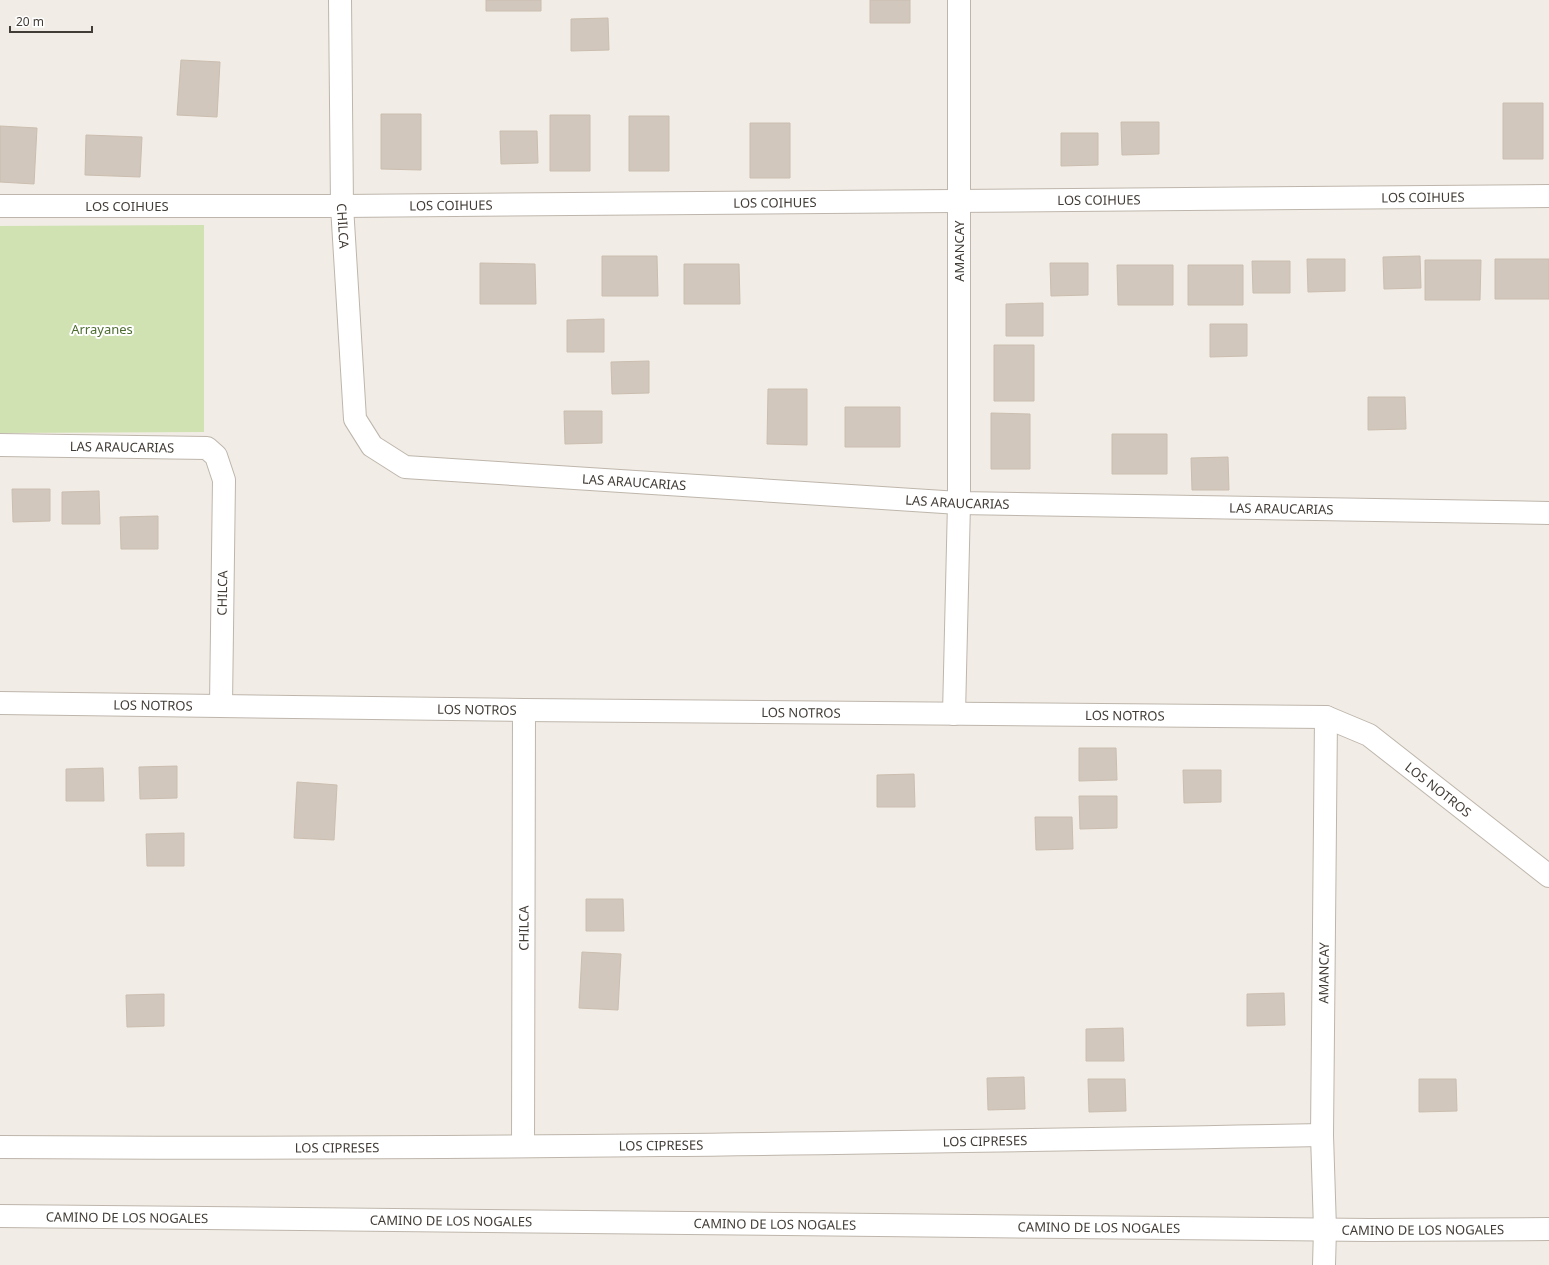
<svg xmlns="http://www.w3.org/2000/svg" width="1549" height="1265" font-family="'Noto Sans',sans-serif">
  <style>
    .green { fill: #d0e1b2 }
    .building { fill: #d1c7bc; stroke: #cbbeb0 }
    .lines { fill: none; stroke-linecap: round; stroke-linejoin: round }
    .minor-casing { stroke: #beb6ac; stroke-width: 24 }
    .minor { stroke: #fff; stroke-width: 22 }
    .labels { text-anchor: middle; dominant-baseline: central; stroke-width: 4; stroke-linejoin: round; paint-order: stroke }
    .street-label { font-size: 13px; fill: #423c36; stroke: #fff }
    .park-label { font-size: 13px; fill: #4d6d30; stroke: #fff }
  </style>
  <rect width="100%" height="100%" fill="#f1ece5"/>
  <path class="green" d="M 204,225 L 204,432 L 0,433 L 0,226 Z"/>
  <path class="building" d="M 486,0 L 541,0 L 541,11 L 486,11 Z
    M 870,0 L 910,0 L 910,23 L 870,23 Z
    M 608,18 L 609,50 L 571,51 L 571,19 Z
    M 181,60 L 220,62 L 217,117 L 177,115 Z
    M 1503,103 L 1543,103 L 1543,159 L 1503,159 Z
    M 381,114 L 421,114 L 421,170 L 381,169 Z
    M 550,115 L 590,115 L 590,171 L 550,171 Z
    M 629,116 L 669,116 L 669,171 L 629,171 Z
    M 1121,122 L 1159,122 L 1159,154 L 1122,155 Z
    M 750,123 L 790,123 L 790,178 L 750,178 Z
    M 0,126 L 37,128 L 34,184 L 0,182 Z
    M 500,131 L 537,131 L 538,163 L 501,164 Z
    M 1061,133 L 1098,133 L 1098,165 L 1061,166 Z
    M 86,135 L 142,137 L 140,177 L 85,175 Z
    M 602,256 L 657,256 L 658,296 L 602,296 Z
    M 1420,256 L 1421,288 L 1384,289 L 1383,257 Z
    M 1307,259 L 1345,259 L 1345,291 L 1308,292 Z
    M 1495,259 L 1549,259 L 1549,299 L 1495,299 Z
    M 1425,260 L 1481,260 L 1480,300 L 1425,300 Z
    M 1252,261 L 1290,261 L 1290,293 L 1253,293 Z
    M 480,263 L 535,264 L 536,304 L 480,304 Z
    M 1050,263 L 1088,263 L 1088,295 L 1051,296 Z
    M 684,264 L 739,264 L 740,304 L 684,304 Z
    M 1117,265 L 1173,265 L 1173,305 L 1118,305 Z
    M 1188,265 L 1243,265 L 1243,305 L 1188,305 Z
    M 1043,303 L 1043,336 L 1006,336 L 1006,304 Z
    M 604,319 L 604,352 L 567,352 L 567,320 Z
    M 1210,324 L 1247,324 L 1247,356 L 1210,357 Z
    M 994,345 L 1034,345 L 1034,401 L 994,401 Z
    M 649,361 L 649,393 L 612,394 L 611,362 Z
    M 768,389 L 807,389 L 807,445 L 767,444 Z
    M 1368,397 L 1405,397 L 1406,429 L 1368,430 Z
    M 845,407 L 900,407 L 900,447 L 845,447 Z
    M 564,411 L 602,411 L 602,443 L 565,444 Z
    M 991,413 L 1030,414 L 1030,469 L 991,469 Z
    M 1112,434 L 1167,434 L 1167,474 L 1112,474 Z
    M 1228,457 L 1229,490 L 1192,490 L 1191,458 Z
    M 12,489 L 50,489 L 50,521 L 13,522 Z
    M 99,491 L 100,524 L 62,524 L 62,492 Z
    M 158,516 L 158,549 L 121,549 L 120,517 Z
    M 1079,748 L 1116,748 L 1117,780 L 1079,781 Z
    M 177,766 L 177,798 L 140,799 L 139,767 Z
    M 103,768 L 104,801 L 66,801 L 66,769 Z
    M 1183,770 L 1221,770 L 1221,802 L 1184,803 Z
    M 914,774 L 915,807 L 877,807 L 877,775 Z
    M 297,782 L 337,785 L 334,840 L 294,838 Z
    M 1079,796 L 1117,796 L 1117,828 L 1080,829 Z
    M 1035,817 L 1072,817 L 1073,849 L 1036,850 Z
    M 184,833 L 184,866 L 147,866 L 146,834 Z
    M 586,899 L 623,899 L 624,931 L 586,931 Z
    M 582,952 L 621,954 L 618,1010 L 579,1008 Z
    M 1284,993 L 1285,1025 L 1247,1026 L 1247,994 Z
    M 164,994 L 164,1026 L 127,1027 L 126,995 Z
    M 1123,1028 L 1124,1061 L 1086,1061 L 1086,1029 Z
    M 1024,1077 L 1025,1109 L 988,1110 L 987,1078 Z
    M 1088,1079 L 1125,1079 L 1126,1111 L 1089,1112 Z
    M 1419,1079 L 1456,1079 L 1457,1111 L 1419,1112 Z"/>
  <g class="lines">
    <defs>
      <g id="minor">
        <path id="s1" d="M 340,0 L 342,206 L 355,419 L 372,446 L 405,467 L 959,503 L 1549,513"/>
        <path id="s2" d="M 0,206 L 342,206 L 1549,196"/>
        <path id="s3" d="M 0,445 L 207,448 L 216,456 L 224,480 L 221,705"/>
        <path id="s4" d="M 0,703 L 524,710 L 1326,717 L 1369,735 L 1549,876"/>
        <path d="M 954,714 L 959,503 L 959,0"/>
        <path id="s5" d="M 523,1146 L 524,710"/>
        <path id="s6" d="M 0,1147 C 441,1150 881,1143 1322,1135"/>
        <path id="s7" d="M 0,1216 L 1370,1230 L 1549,1229"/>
        <path id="s8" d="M 1324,1265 L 1325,1229 L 1322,1135 L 1326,717"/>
      </g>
    </defs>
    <use href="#minor" class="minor-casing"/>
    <use href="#minor" class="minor"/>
  </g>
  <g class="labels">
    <g class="street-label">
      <text stroke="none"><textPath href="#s2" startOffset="1423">LOS COIHUES</textPath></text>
      <text stroke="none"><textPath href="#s2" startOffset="1099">LOS COIHUES</textPath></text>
      <text stroke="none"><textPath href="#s2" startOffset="775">LOS COIHUES</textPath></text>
      <text stroke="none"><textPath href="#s2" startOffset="451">LOS COIHUES</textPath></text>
      <text stroke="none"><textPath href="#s2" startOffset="127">LOS COIHUES</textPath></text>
      <text stroke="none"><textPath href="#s1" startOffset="226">CHILCA</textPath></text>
      <text transform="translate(959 251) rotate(-90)">AMANCAY</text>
      <text stroke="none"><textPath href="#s3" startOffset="122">LAS ARAUCARIAS</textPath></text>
      <text stroke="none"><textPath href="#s1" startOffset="720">LAS ARAUCARIAS</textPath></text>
      <text stroke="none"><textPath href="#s1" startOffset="1044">LAS ARAUCARIAS</textPath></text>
      <text stroke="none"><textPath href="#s1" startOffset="1368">LAS ARAUCARIAS</textPath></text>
      <text transform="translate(222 593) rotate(-89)">CHILCA</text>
      <text stroke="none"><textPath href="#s4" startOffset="153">LOS NOTROS</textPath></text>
      <text stroke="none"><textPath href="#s4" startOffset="477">LOS NOTROS</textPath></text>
      <text stroke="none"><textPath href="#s4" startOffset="801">LOS NOTROS</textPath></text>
      <text stroke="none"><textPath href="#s4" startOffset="1125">LOS NOTROS</textPath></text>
      <text stroke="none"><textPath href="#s4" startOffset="1461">LOS NOTROS</textPath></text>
      <text stroke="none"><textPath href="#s5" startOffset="218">CHILCA</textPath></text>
      <text stroke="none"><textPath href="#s8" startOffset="292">AMANCAY</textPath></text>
      <text stroke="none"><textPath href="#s6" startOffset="985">LOS CIPRESES</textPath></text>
      <text stroke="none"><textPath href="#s6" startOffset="661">LOS CIPRESES</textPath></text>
      <text stroke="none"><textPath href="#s6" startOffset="337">LOS CIPRESES</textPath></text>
      <text stroke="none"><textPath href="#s7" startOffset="127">CAMINO DE LOS NOGALES</textPath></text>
      <text stroke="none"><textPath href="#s7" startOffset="451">CAMINO DE LOS NOGALES</textPath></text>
      <text stroke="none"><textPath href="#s7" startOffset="775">CAMINO DE LOS NOGALES</textPath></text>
      <text stroke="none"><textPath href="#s7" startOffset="1099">CAMINO DE LOS NOGALES</textPath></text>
      <text stroke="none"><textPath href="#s7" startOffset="1423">CAMINO DE LOS NOGALES</textPath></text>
    </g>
    <g class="park-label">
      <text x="102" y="329">Arrayanes</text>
    </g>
  </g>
  <path d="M10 26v6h82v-6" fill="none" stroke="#423c36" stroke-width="2"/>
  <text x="16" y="26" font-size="12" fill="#423c36" stroke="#ffffff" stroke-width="3" paint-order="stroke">20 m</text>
</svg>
